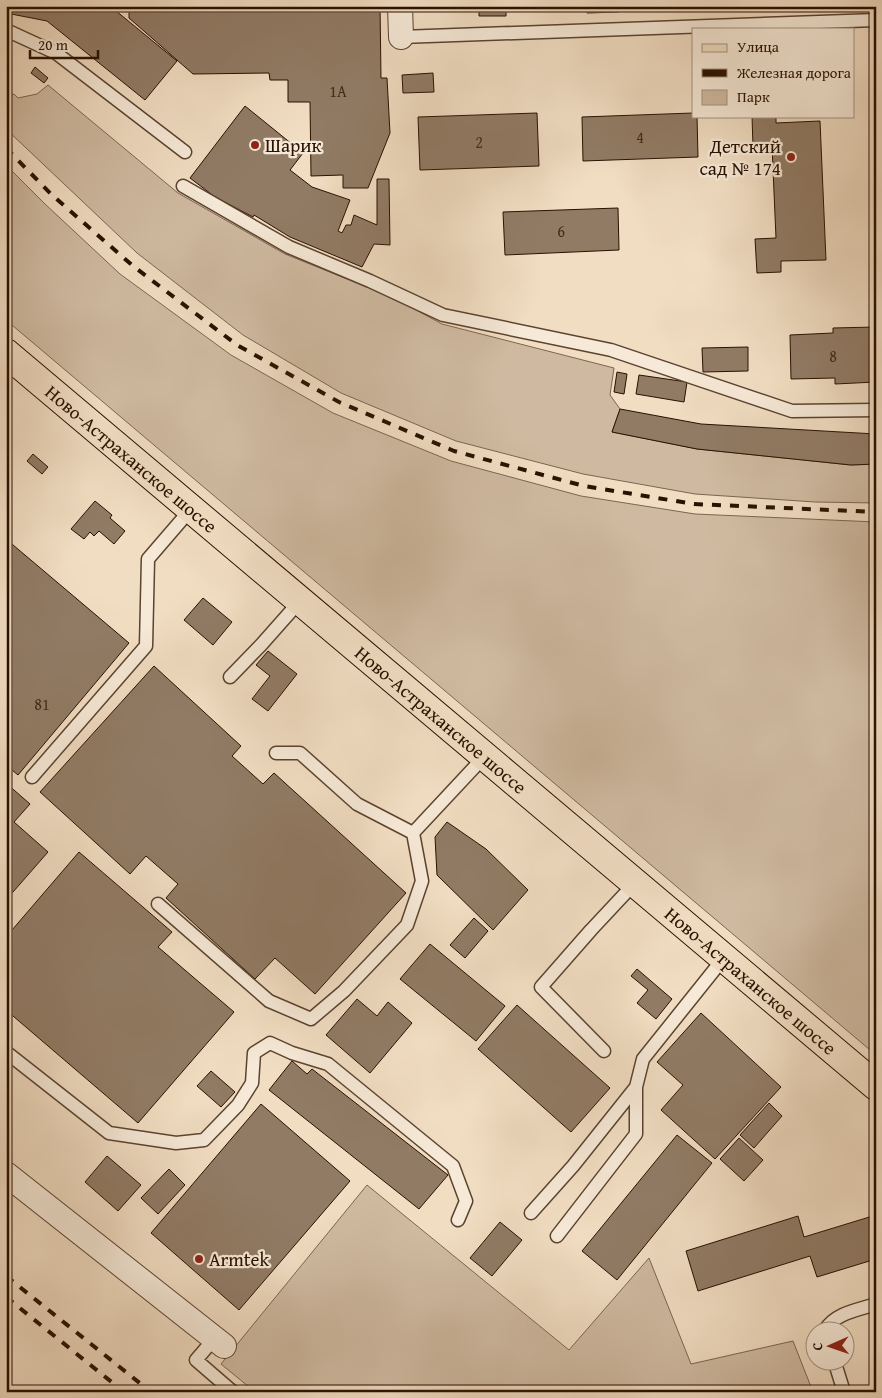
<svg xmlns="http://www.w3.org/2000/svg" width="882" height="1398" font-family="'Gentium Book Plus',serif">
  <style>
    .green { fill: #cfbaa1; stroke: #7c6550 }
    .building { fill: #917b65; stroke: #291000 }
    .lines { fill: none; stroke-linecap: round; stroke-linejoin: round }
    .service-casing { stroke: #5b4330; stroke-width: 15 }
    .minor-casing { stroke: #5b4330; stroke-width: 26 }
    .primary-casing { stroke: #291000; stroke-width: 30 }
    .service { stroke: #f6e9d7; stroke-width: 12 }
    .minor { stroke: #f6e9d7; stroke-width: 24 }
    .primary { stroke: #f1ddc2; stroke-width: 28 }
    .rail { stroke: #291000; stroke-width: 4; stroke-dasharray: 9 9; stroke-linecap: butt }
    .poi-dot { fill: #8f2418; stroke: #f6e9d7; stroke-width: 2 }
    .labels { text-anchor: middle; dominant-baseline: central; stroke-width: 4.5; stroke-linejoin: round; paint-order: stroke }
    .number-label { font-size: 16px; fill: #432b19 }
    .poi-label { font-size: 19px; fill: #291000; stroke: #f6e9d7; text-anchor: start }
    .street-label { font-size: 19px; fill: #291000; stroke: #f6e9d7 }
  </style>
  <rect width="100%" height="100%" fill="#f1ddc2"/>
  <filter id="stains"><feTurbulence type="fractalNoise" baseFrequency=".004" numOctaves="4"/><feColorMatrix values="0 0 0 0 .2 0 0 0 0 .09 0 0 0 0 .02 0 0 0 .5 -.17"/></filter>
  <radialGradient id="worn" r=".72"><stop offset=".6" stop-color="#630" stop-opacity="0"/><stop offset="1" stop-color="#630" stop-opacity=".3"/></radialGradient>
  <path class="green" d="M 48,85 L 178,193 L 285,254 L 392,297 L 442,324 L 614,368 L 610,395 L 620,409 L 612,432 L 697,449 L 851,465 L 876,464 L 876,503 L 815,502 L 695,494 L 583,474 L 456,441 L 341,393 L 243,335 L 137,253 L 6,129 L 6,95 L 8,97 L 14,94 L 18,98 L 37,94 Z
    M 6,165 L 45,204 L 120,274 L 231,355 L 333,413 L 451,461 L 581,496 L 695,514 L 876,522 L 876,1055 L 6,320 Z
    M 367,1185 L 569,1350 L 649,1258 L 691,1364 L 793,1341 L 813,1392 L 255,1392 L 221,1364 Z"/>
  <path class="building" d="M 6,6 L 110,6 L 177,61 L 145,100 L 47,21 L 6,13 Z
    M 129,6 L 380,6 L 381,78 L 387,78 L 390,133 L 368,188 L 343,188 L 343,175 L 311,176 L 310,102 L 288,102 L 288,80 L 270,80 L 269,73 L 193,74 L 129,18 Z
    M 479,6 L 506,6 L 506,16 L 479,16 Z
    M 587,6 L 618,6 L 618,12 L 587,13 Z
    M 702,6 L 728,6 L 728,10 L 702,11 Z
    M 35,67 L 48,78 L 44,83 L 31,73 Z
    M 433,73 L 434,92 L 403,93 L 402,75 Z
    M 245,106 L 303,153 L 290,170 L 312,187 L 350,200 L 338,231 L 342,233 L 346,225 L 351,225 L 354,215 L 377,225 L 377,179 L 389,179 L 390,245 L 374,244 L 362,267 L 290,237 L 254,215 L 253,217 L 215,197 L 190,178 Z
    M 537,113 L 539,166 L 420,170 L 418,117 Z
    M 693,113 L 693,116 L 697,116 L 698,157 L 583,161 L 582,117 Z
    M 752,116 L 776,116 L 776,123 L 820,121 L 826,260 L 781,261 L 781,272 L 757,273 L 755,239 L 776,238 L 772,146 L 753,147 Z
    M 618,208 L 619,250 L 505,255 L 503,212 Z
    M 876,327 L 876,382 L 835,384 L 835,378 L 791,379 L 790,335 L 833,333 L 833,328 Z
    M 748,347 L 748,371 L 703,372 L 702,348 Z
    M 617,372 L 627,374 L 624,394 L 614,392 Z
    M 639,375 L 687,382 L 684,402 L 636,394 Z
    M 620,409 L 701,424 L 876,434 L 876,464 L 851,465 L 697,449 L 612,432 Z
    M 33,454 L 48,467 L 42,474 L 27,461 Z
    M 95,501 L 112,515 L 110,518 L 125,531 L 114,544 L 99,531 L 94,536 L 90,532 L 84,539 L 71,529 Z
    M 6,539 L 129,643 L 18,775 L 6,765 Z
    M 203,598 L 232,622 L 213,645 L 184,620 Z
    M 268,651 L 297,674 L 268,711 L 252,699 L 270,676 L 256,665 Z
    M 154,666 L 241,746 L 232,756 L 263,784 L 274,773 L 406,893 L 315,994 L 275,958 L 255,979 L 166,898 L 178,884 L 146,856 L 130,874 L 40,792 Z
    M 6,783 L 30,804 L 14,822 L 48,852 L 6,900 Z
    M 447,822 L 486,849 L 528,890 L 493,930 L 437,875 L 435,837 Z
    M 79,852 L 172,932 L 158,947 L 234,1012 L 138,1123 L 6,1010 L 6,937 Z
    M 474,918 L 488,931 L 465,958 L 450,945 Z
    M 430,944 L 505,1006 L 476,1041 L 400,979 Z
    M 637,969 L 672,999 L 656,1019 L 637,1003 L 648,990 L 631,976 Z
    M 357,999 L 377,1016 L 388,1002 L 412,1023 L 370,1073 L 326,1035 Z
    M 517,1005 L 610,1088 L 571,1132 L 478,1049 Z
    M 701,1013 L 781,1087 L 715,1159 L 661,1110 L 683,1085 L 657,1062 Z
    M 292,1061 L 307,1074 L 312,1069 L 448,1175 L 419,1209 L 269,1090 Z
    M 211,1071 L 235,1092 L 221,1107 L 197,1086 Z
    M 769,1103 L 782,1116 L 754,1148 L 740,1135 Z
    M 261,1104 L 350,1181 L 239,1310 L 151,1233 Z
    M 677,1135 L 712,1163 L 617,1280 L 582,1251 Z
    M 739,1138 L 763,1160 L 744,1181 L 720,1159 Z
    M 107,1156 L 141,1185 L 118,1211 L 85,1182 Z
    M 169,1169 L 185,1185 L 158,1214 L 141,1198 Z
    M 876,1215 L 876,1259 L 817,1277 L 810,1256 L 698,1291 L 686,1251 L 798,1216 L 804,1237 Z
    M 500,1222 L 522,1240 L 492,1276 L 470,1258 Z"/>
  <g class="lines">
    <defs>
      <path id="service" d="M 6,30 L 56,53 L 185,152
        M 401,37 L 876,20
        M 183,186 L 289,247 L 370,281 L 443,315 L 611,350 L 792,411 L 876,410
        M 230,677 L 261,645 L 300,601
        M 32,777 L 146,646 L 148,559 L 191,509
        M 413,833 L 484,757
        M 158,904 L 269,1001 L 311,1019 L 344,991 L 407,925 L 422,881 L 413,833 L 357,804 L 300,753 L 276,753
        M 604,1051 L 541,987 L 591,930 L 634,884
        M 6,1052 L 109,1133 L 176,1143 L 204,1140 L 238,1105 L 252,1083 L 254,1053 L 270,1043 L 292,1053 L 328,1064 L 453,1166 L 466,1201 L 458,1220
        M 531,1213 L 573,1166 L 636,1087
        M 557,1236 L 636,1134 L 636,1087 L 643,1059 L 723,959
        M 825,1330 C 835,1313 858,1310 876,1304
        M 214,1339 L 196,1360 L 233,1392
        M 834,1360 L 844,1392"/>
      <path id="minor" d="M 400,6 L 401,37
        M 6,1174 L 224,1346"/>
      <g id="primary">
        <path id="s1" d="M 6,353 L 876,1086"/>
      </g>
    </defs>
    <use href="#service" class="service-casing"/>
    <use href="#minor" class="minor-casing"/>
    <use href="#primary" class="primary-casing"/>
    <use href="#service" class="service"/>
    <use href="#minor" class="minor"/>
    <use href="#primary" class="primary"/>
    <path class="rail" d="M 6,148 L 52,195 L 133,266 L 237,345 L 339,402 L 454,451 L 584,486 L 694,504 L 876,512
      M 6,1276 L 151,1392
      M 6,1297 L 124,1392"/>
  </g>
  <g class="poi-dot">
    <circle cx="255" cy="145" r="5"/>
    <circle cx="791" cy="157" r="5"/>
    <circle cx="199" cy="1259" r="5"/>
  </g>
  <g class="labels">
    <g class="number-label">
      <text x="338" y="91">1А</text>
      <text x="640" y="137">4</text>
      <text x="479" y="142">2</text>
      <text x="561" y="231">6</text>
      <text x="833" y="356">8</text>
      <text x="42" y="704">81</text>
    </g>
    <g class="poi-label">
      <text x="265" y="145">Шарик</text>
      <text x="781" y="146" text-anchor="end">Детский<tspan x="781" dy="22">сад № 174</tspan></text>
      <text x="209" y="1259">Armtek</text>
    </g>
    <g class="street-label">
      <text stroke="none"><textPath href="#s1" startOffset="164">Ново-Астраханское шоссе</textPath></text>
      <text stroke="none"><textPath href="#s1" startOffset="569">Ново-Астраханское шоссе</textPath></text>
      <text stroke="none"><textPath href="#s1" startOffset="974">Ново-Астраханское шоссе</textPath></text>
    </g>
  </g>
  <rect width="882" height="1398" fill="none" stroke="#f1ddc2" stroke-width="25"/>
  <rect x="8" y="8" width="867" height="1383" fill="none" stroke="#291000" stroke-width="2.5"/>
  <rect x="12" y="12" width="857" height="1373" fill="none" stroke="#291000"/>
  <rect x="692" y="28" width="162" height="90" fill="#f6e9d7" stroke="#a49281"/>
  <rect x="702" y="44" width="25" height="8" fill="#f1ddc2" stroke="#a49281"/>
  <text x="737" y="52" font-size="15" fill="#291000">Улица</text>
  <rect x="702" y="69" width="25" height="8" fill="#291000" stroke="#a49281"/>
  <text x="737" y="78" font-size="15" fill="#291000">Железная дорога</text>
  <rect x="702" y="90" width="25" height="15" fill="#cfbaa1" stroke="#a49281"/>
  <text x="737" y="102" font-size="15" fill="#291000">Парк</text>
  <g transform="translate(830 1346) rotate(268)"><circle r="24" fill="#f6e9d7" stroke="#a49281"/>
  <path d="M0-4L9 19L0 12L-9 19Z" fill="#8f2418"/>
  <text y="-8" font-size="14" font-weight="bold" text-anchor="middle" fill="#291000">С</text>
  </g>
  <path d="M30 50v8h68v-8" fill="none" stroke="#291000" stroke-width="2.5"/>
  <text x="38" y="50" font-size="15" fill="#291000" stroke="#f6e9d7" stroke-width="4" paint-order="stroke">20 m</text>
  <rect width="100%" height="100%" filter="url(#stains)"/>
  <rect width="100%" height="100%" fill="url(#worn)"/>
</svg>
